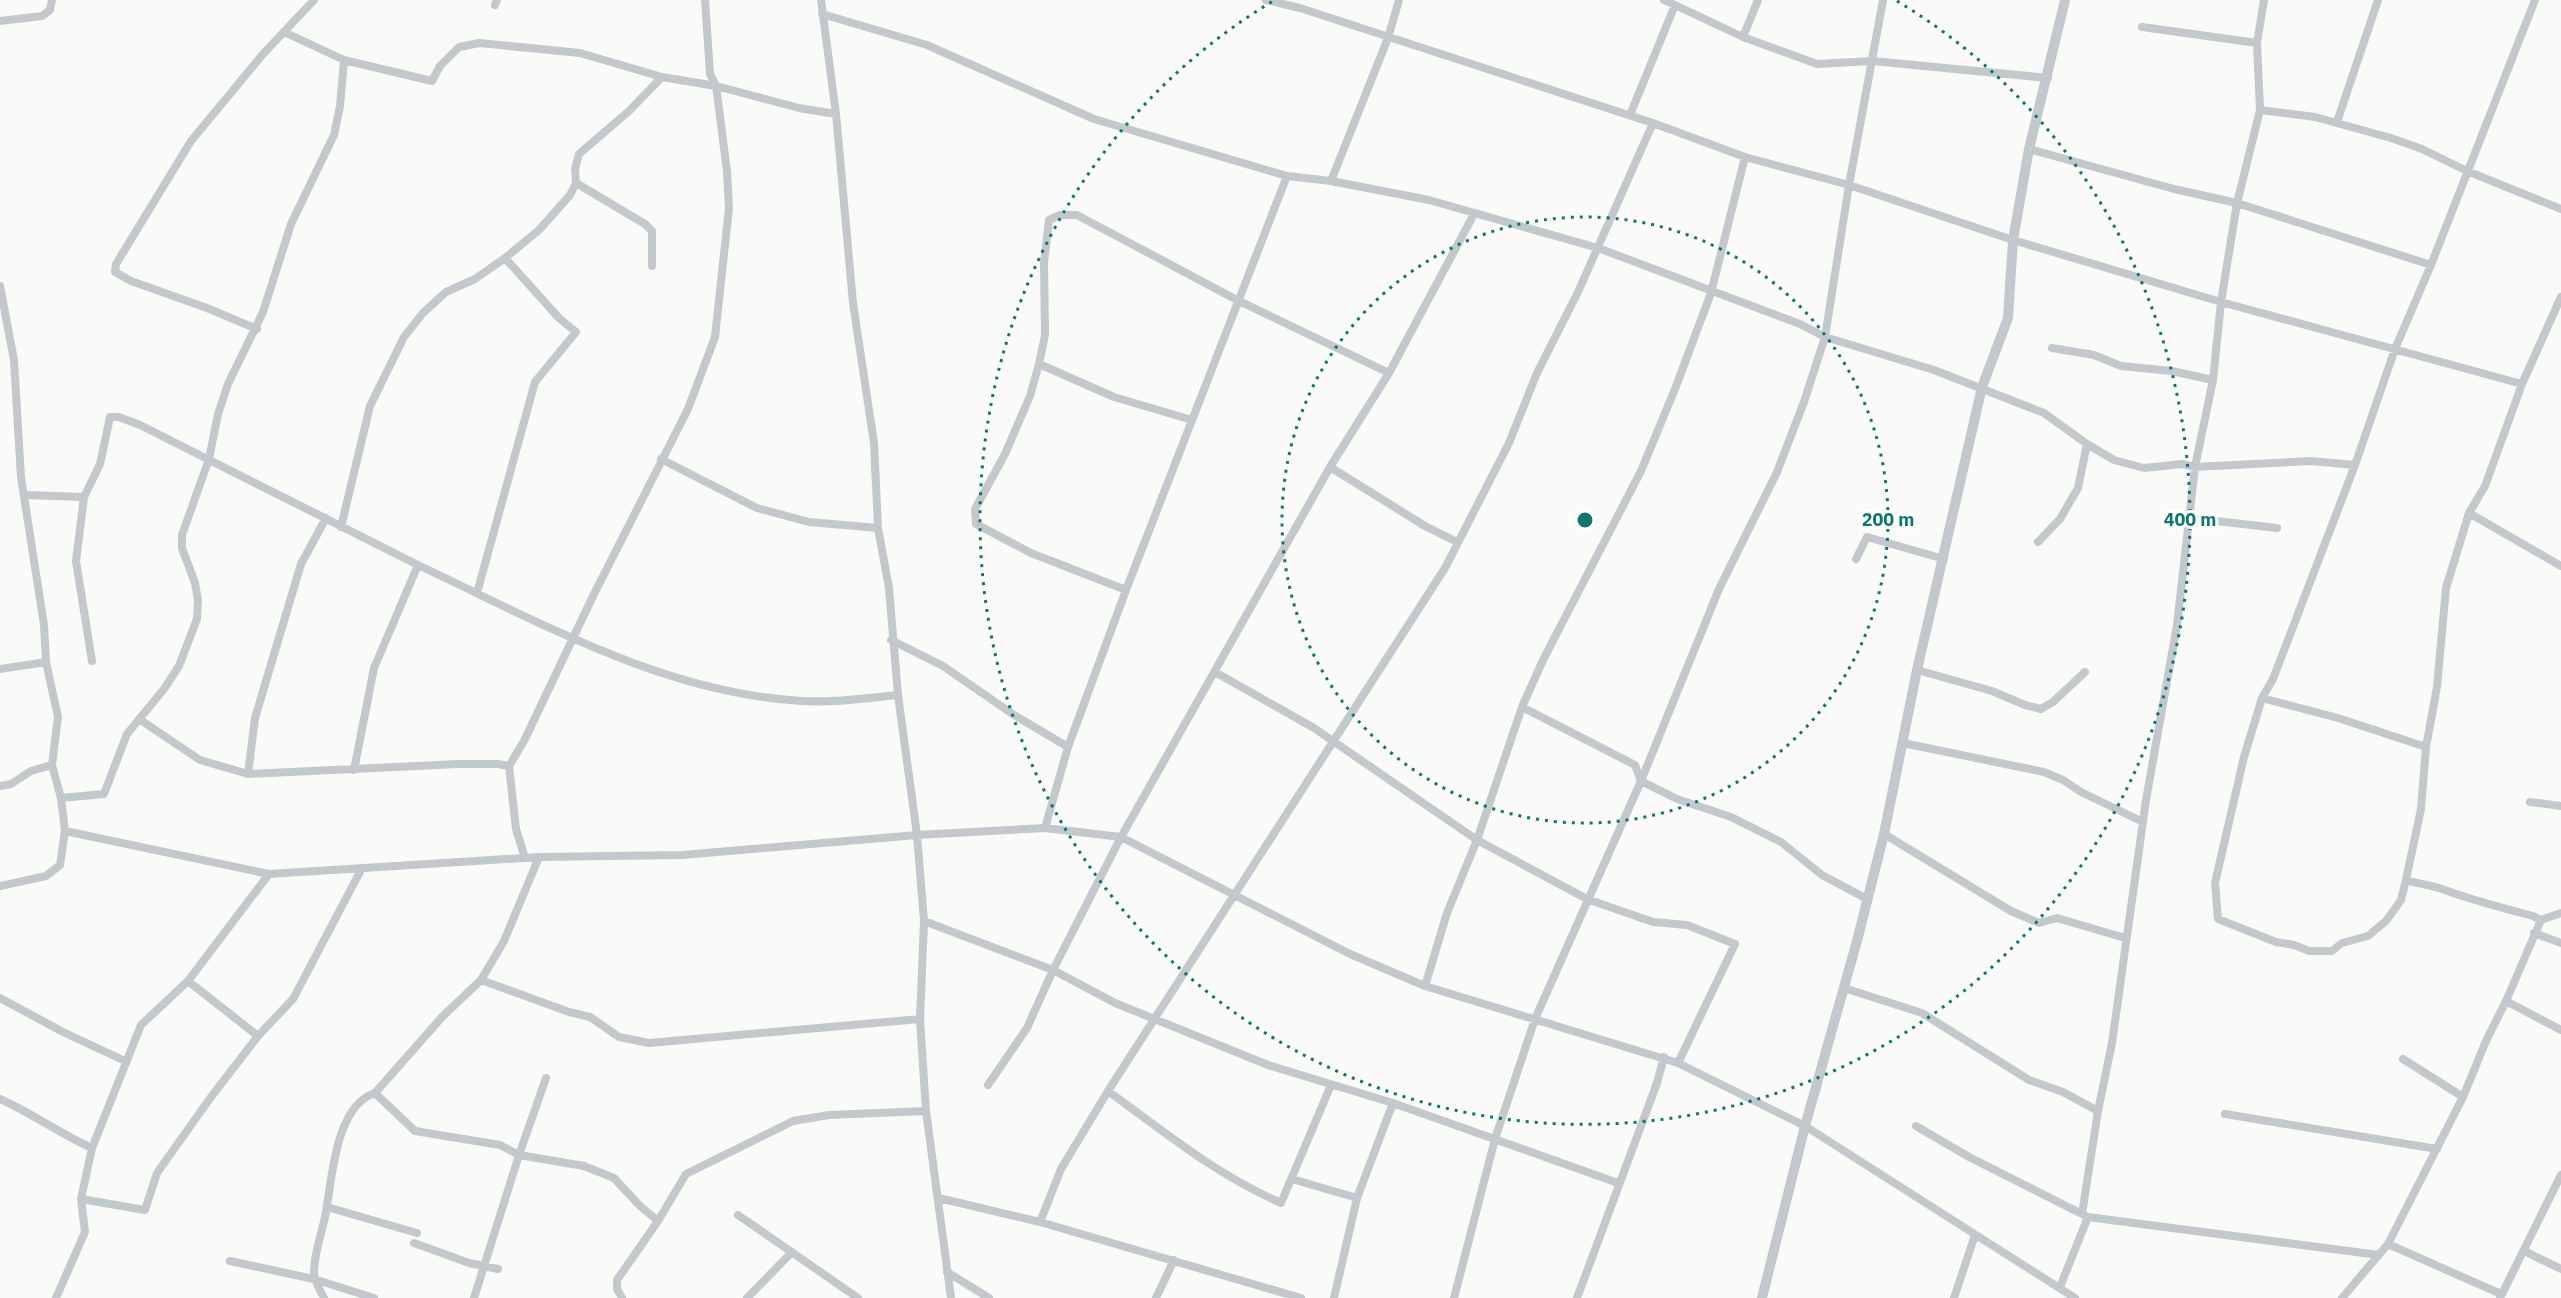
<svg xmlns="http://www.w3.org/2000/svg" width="2561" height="1298" font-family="'IBM Plex Sans',sans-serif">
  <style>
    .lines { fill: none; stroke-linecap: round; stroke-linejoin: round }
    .minor { stroke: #c3c8cc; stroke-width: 8 }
    .tertiary { stroke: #c3c8cc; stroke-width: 10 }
    .ring { fill: none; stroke: #0f766e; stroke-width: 3; stroke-dasharray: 3 6 }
    .centre { fill: #0f766e; stroke: #fff; stroke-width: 3 }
    .ring-label { font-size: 18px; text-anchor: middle; font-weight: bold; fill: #0f766e; stroke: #fff; stroke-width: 6; stroke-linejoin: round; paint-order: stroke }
  </style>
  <rect width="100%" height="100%" fill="#fafaf8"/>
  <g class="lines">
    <path class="minor" d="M 821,0 L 836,114 L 853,303 L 874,443 L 878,528 L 889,588 L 898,695 L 917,835 L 924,921 L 920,1019 L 926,1111 L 951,1298
      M 1266,0 L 1300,8 L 1653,123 L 1745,157 L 1849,185 L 2013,240 L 2221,302 L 2522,384
      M 1664,0 L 1743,37 L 1817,64 L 1873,61 L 2048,78
      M 495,5 L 497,0
      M 822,14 L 927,45 L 1094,119 L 1287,176 L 1331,181 L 1429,200 L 1598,248 L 1800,324 L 1825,337 L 1934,370 L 2044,413 L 2087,444 L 2114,460 L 2144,468 L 2182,464 L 2195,467 L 2311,461 L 2355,465
      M 0,21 L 42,16 L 50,10 L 52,0
      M 2142,27 L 2257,43
      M 284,32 L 344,60 L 432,81 L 440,66 L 459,47 L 479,43 L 580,53 L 662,77 L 716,86 L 799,108 L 836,114
      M 1743,37 L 1758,0
      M 2260,110 L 2315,117 L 2391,138 L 2422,149 L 2467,171 L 2561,209
      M 1630,115 L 1675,5
      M 2337,122 L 2378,0
      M 2029,149 L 2174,189 L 2237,203 L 2431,265
      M 1331,181 L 1388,38 L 1399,0
      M 576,183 L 645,224 L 652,231 L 652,266
      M 505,258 L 539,230 L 570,195 L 576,183 L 575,169 L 579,154 L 629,111 L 662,77
      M 0,286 L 14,360 L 21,477 L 44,625 L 46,662 L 58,717 L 52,765
      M 257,329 L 207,308 L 131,281 L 115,272 L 116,264 L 191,141 L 263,54 L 314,0
      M 2052,348 L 2094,355 L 2121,366 L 2172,371 L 2213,380
      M 1039,364 L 1114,397 L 1192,420
      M 661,459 L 757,508 L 809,522 L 878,528
      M 1330,467 L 1425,526 L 1457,542
      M 25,495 L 84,497
      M 2469,513 L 2561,566
      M 2190,518 L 2277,528
      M 341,527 L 370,406 L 404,337 L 423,313 L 446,292 L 475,279 L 505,258 L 559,318 L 576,332 L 535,382 L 477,593
      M 2038,542 L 2060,519 L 2078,488 L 2087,444
      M 1856,559 L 1867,537 L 1944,559
      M 1126,590 L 1031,553 L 976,524 L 975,509 L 1005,454 L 1030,396 L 1039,364 L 1045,335 L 1044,263 L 1049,220 L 1060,215 L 1077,215 L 1237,300 L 1389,373
      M 891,640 L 943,666 L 1014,715 L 1068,747
      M 92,661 L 76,561 L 84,497 L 100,464 L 110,417 L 119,417 L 140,425 L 418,565
      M 0,669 L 46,662
      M 1917,670 L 1992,691 L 2025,705 L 2041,709 L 2053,702 L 2085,672
      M 1215,672 L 1314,728 L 1477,840 L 1587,899 L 1653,922 L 1687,925 L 1735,944 L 1678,1063
      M 2262,698 L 2244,757 L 2215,883 L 2218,919 L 2276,942 L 2294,945 L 2309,951 L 2332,951 L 2342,943 L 2368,936 L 2386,921 L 2401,900 L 2406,880
      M 1522,707 L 1635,765 L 1641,781 L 1677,799 L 1731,817 L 1781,842 L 1822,875 L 1867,899
      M 139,719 L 200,760 L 248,774 L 458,764 L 498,764 L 509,766 L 524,741 L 594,594 L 688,409 L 715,337 L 729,208 L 727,171 L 716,86 L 710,74 L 705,0
      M 1903,743 L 2044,772 L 2063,780 L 2081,792 L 2143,822
      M 2426,747 L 2338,718 L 2262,698 L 2273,679 L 2355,465 L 2395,349 L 2431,265 L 2535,0
      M 509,766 L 516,829 L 525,858
      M 354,770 L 374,668 L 418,565 C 541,623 664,693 802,701 C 833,703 866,698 898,695
      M 248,774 L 255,718 L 301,564 L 326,518
      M 0,786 L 11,784 L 31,771 L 52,765 L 61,798 L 65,831 L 60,865 L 46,876 L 0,886
      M 61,798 L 104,794 L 127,734 L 164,689 L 179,666 L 197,619 L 198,600 L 195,583 L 182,548 L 182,535 L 209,459 L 218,414 L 228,384 L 263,312 L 291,224 L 334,135 L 340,106 L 344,60
      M 2530,802 L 2561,806
      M 1045,828 L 1068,747 L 1126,590 L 1287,176
      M 65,831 L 269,874 L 539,857 L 682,855 L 917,835 L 1045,828 L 1121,837 L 1350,954 L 1425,986 L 1678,1063 L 1805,1126 L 2075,1298
      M 1884,834 L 2011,911 L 2039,923 L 2057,918 L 2125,938
      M 2541,920 L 2533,916 C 2502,908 2472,900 2442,889 C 2431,885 2418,884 2406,880 L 2421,809 L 2426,747 L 2437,687 L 2446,588 L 2469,513 L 2485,486 L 2522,384 L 2561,297
      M 924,921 L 1053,970 L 1115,1003 L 1268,1065 L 1393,1103 L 1618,1183
      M 2534,933 L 2561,943
      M 481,980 L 569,1012 L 590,1017 L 619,1037 L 649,1043 L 920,1019
      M 188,981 L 258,1036
      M 1425,986 L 1447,913 L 1477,840 L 1522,707 L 1543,660 L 1641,471 L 1675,389 L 1711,293 L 1745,157
      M 1844,988 L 1922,1013 L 2029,1080 L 2063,1092 L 2098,1111
      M 0,998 L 63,1032 L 125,1061
      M 2506,1001 L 2561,1030
      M 2403,1059 L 2463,1097
      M 988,1085 L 1027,1028 L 1053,970 L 1121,837 L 1330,467 L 1389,373 L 1474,214
      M 1108,1091 C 1164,1132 1217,1175 1281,1203 L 1331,1085
      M 375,1093 L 415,1131 L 500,1145 L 519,1155 L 584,1166 L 614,1178 L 640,1206 L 658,1221
      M 0,1099 C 32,1113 60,1134 92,1148
      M 2225,1114 L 2437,1149
      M 1916,1126 L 1969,1157 L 2082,1214
      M 1292,1179 L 1357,1198
      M 939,1198 L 1040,1222 L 1301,1298
      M 81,1199 L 145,1210 L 157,1173 L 211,1097 L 258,1036 L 293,999 L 362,868
      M 327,1207 L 417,1233
      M 738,1215 L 858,1298
      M 2088,1217 L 2379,1255
      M 1040,1222 L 1061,1169 L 1108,1091 L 1445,568 L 1509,443 L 1537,373 L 1578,292 L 1653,123
      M 414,1243 L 469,1263 L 498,1269
      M 2388,1244 L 2501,1294
      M 2524,1251 L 2561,1269
      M 230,1261 L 314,1279 L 374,1298
      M 947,1272 L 989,1298
      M 2060,1287 L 2088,1217 L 2082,1214 L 2098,1111 L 2112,1043 L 2146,800 L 2177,625 L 2195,467 L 2213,380 L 2221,302 L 2237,203 L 2260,110 L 2257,43 L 2264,0
      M 56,1298 L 85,1232 L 81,1199 L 92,1148 L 141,1025 L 188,981 L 269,874
      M 324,1298 C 320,1290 314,1281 314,1272 C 314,1254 321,1236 325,1217 C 332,1183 334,1106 375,1093 L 442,1017 L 481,980 L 504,941 L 539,857
      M 474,1298 L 519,1155 L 546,1078
      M 622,1298 L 617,1289 L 617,1280 L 658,1221 L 686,1174 L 793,1121 L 829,1115 L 926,1111
      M 747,1298 L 792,1252
      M 1156,1298 L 1174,1260
      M 1334,1298 L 1357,1198 L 1393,1103
      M 1454,1298 L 1495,1139 L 1535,1019 L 1641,781 L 1719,589 L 1777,472 L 1804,402 L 1825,337 L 1849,185 L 1883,0
      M 1577,1298 L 1657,1083 L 1664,1057
      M 1954,1298 L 1975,1235
      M 2342,1298 L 2388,1244 L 2463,1097 L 2486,1041 L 2506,1001 L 2541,920 L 2561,913
      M 2500,1298 L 2561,1175"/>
    <path class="tertiary" d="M 1762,1298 L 1805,1126 L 1857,941 L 1884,834 L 1917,670 L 1982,387 L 2008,318 L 2013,240 L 2029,149 L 2065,0"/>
  </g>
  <g class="ring">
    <circle cx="1585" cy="520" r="303"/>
    <path d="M1897 1A605 605 0 1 1 1273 1"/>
  </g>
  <circle cx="1585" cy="520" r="9" class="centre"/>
  <g class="ring-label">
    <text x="1888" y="526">200 m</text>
    <text x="2190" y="526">400 m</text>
  </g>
</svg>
